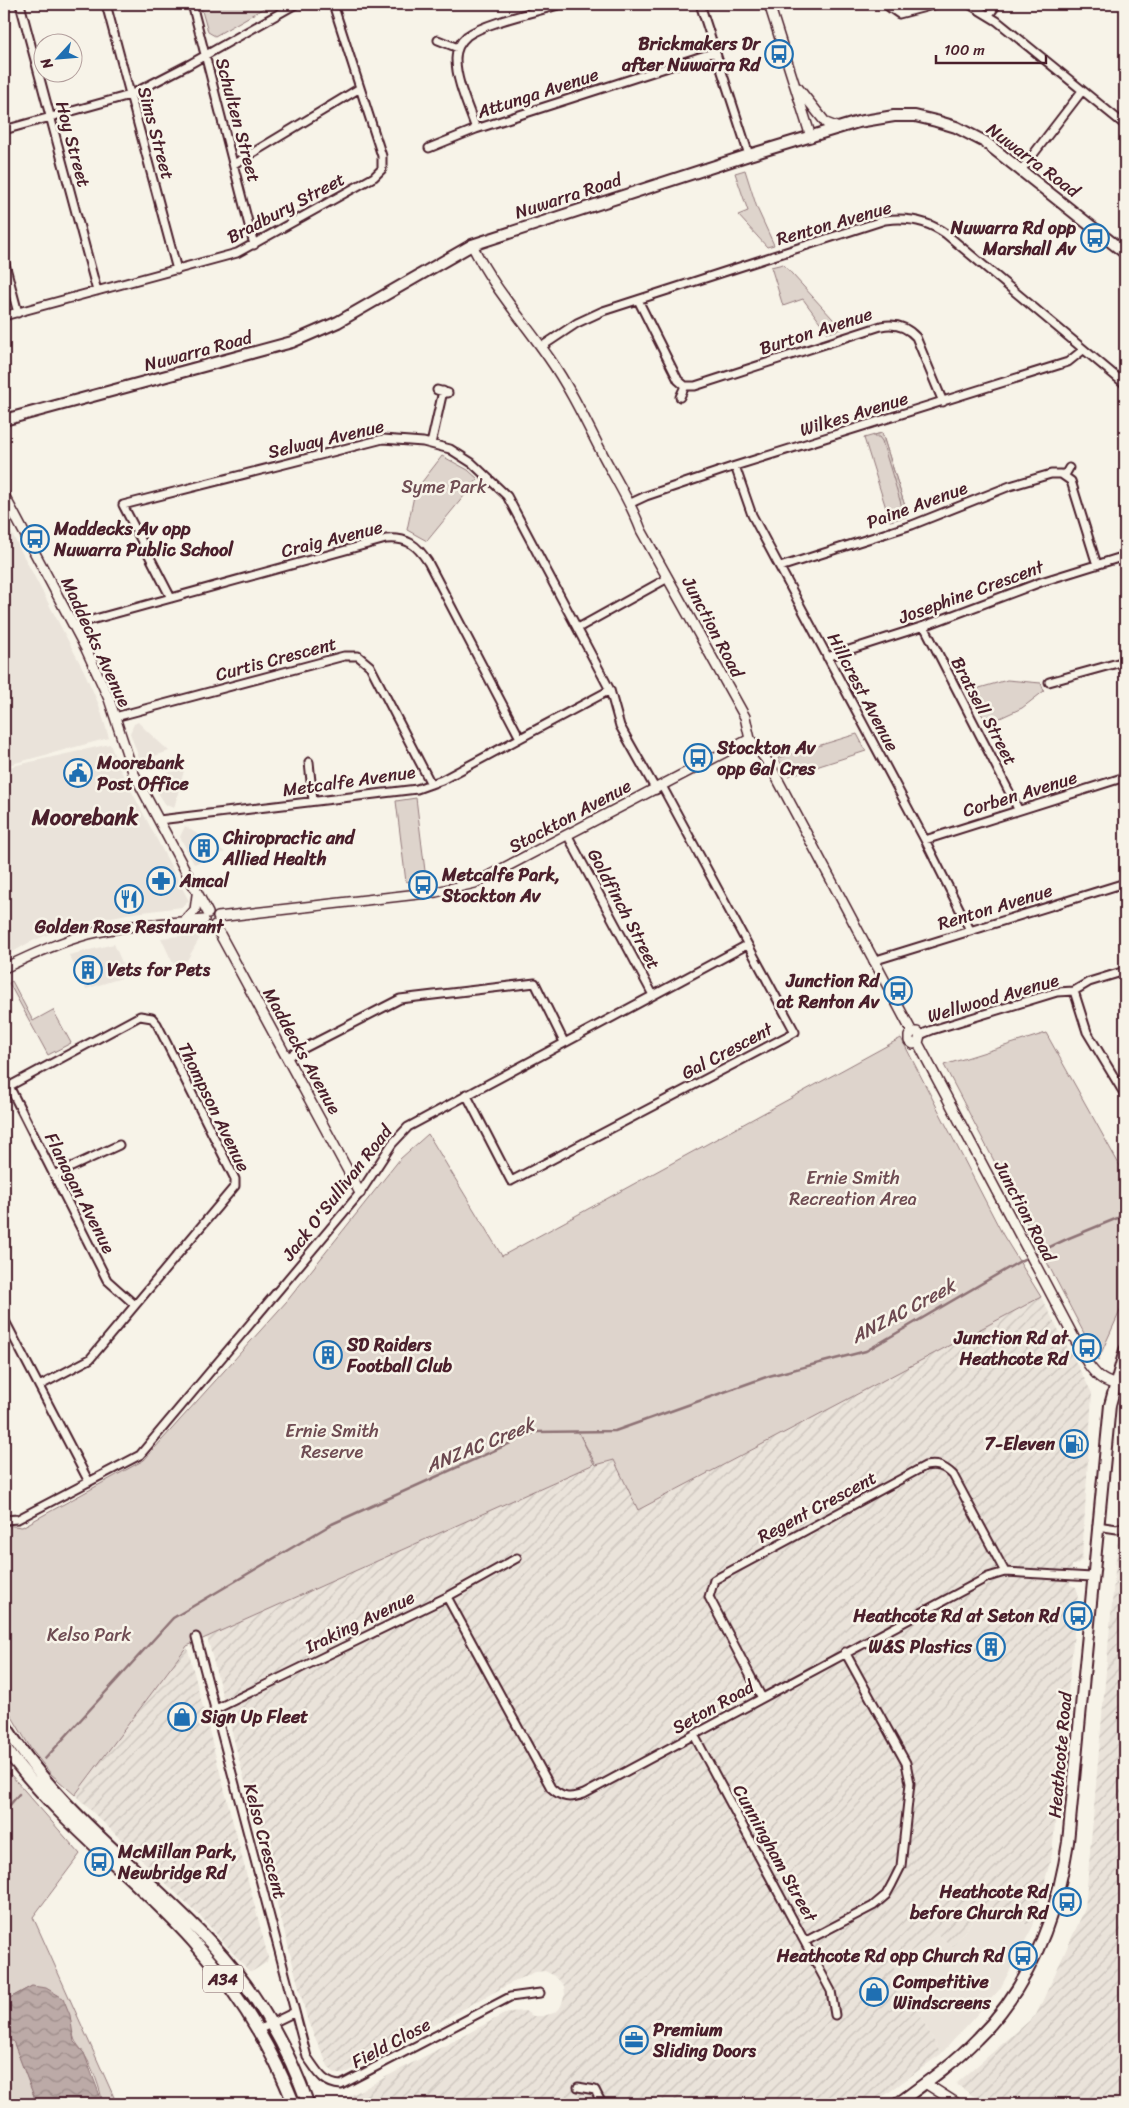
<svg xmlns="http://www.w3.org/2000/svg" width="1129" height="2108" font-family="Sriracha,sans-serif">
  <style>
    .built { fill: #eae3da }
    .industrial { fill: url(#industrial-furrows) }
    .park { fill: #ded4cc; stroke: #947a7c }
    .garden { fill: url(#garden-furrows); stroke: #947a7c }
    .water { fill: url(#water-waves); stroke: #8e7275 }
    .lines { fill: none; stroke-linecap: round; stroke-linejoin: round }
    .stream { stroke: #8e7275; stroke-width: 2.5 }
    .minor-casing { stroke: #4a1f2b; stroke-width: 11 }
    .tertiary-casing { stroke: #4a1f2b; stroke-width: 12 }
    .secondary-casing { stroke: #4a1f2b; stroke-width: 14 }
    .primary-casing { stroke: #4a1f2b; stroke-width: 14 }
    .trunk-casing { stroke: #4a1f2b; stroke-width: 15 }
    .minor { stroke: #f7f3e8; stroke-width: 7 }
    .tertiary { stroke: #f7f3e8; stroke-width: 9 }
    .secondary { stroke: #f7f3e8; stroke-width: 10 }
    .primary { stroke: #f7f3e8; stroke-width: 10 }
    .trunk { stroke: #f7f3e8; stroke-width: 11 }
    .labels { text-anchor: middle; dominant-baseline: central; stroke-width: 5; stroke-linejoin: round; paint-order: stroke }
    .shield { fill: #f7f3e8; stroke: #7e5f64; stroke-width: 1 }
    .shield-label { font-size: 16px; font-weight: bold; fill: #4a1f2b }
    .poi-label { font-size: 18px; font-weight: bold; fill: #4a1f2b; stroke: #f7f3e8; text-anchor: start }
    .street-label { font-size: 18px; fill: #4a1f2b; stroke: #f7f3e8 }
    .park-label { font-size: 18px; fill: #6f4c53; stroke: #f7f3e8 }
    .water-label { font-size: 19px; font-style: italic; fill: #6c4950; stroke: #f7f3e8 }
    .district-label { font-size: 22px; font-weight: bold; fill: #4a1f2b; stroke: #f7f3e8 }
  </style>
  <defs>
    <pattern id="industrial-furrows" width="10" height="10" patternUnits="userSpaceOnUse" patternTransform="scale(1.25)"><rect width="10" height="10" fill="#eae3da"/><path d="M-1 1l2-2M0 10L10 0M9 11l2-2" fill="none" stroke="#cac2bb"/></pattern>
    <pattern id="garden-furrows" width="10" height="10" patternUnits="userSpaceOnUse" patternTransform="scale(1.25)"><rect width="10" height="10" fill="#ded4cc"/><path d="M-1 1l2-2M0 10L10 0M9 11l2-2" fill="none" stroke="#c0b6af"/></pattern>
    <pattern id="water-waves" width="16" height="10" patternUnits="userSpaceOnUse" patternTransform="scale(1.25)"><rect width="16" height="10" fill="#bcaaa7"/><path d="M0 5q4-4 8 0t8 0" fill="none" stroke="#9b8a88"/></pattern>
  </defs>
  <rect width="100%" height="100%" fill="#f7f3e8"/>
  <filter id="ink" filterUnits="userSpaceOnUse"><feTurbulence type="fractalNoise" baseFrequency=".02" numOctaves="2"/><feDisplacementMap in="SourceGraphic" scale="10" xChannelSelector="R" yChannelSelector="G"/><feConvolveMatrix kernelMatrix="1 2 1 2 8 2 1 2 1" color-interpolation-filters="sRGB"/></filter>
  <g filter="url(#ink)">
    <path class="built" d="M 4,526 L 10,530 L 84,671 L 99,705 L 109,738 L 4,766 Z
      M 138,722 L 147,731 L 169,751 L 140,761 L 130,733 L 134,724 Z
      M 110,744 L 118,765 L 189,901 L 182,907 L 127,914 L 72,925 L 30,942 L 4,957 L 4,770 L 13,766 Z
      M 185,767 L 174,808 L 166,805 L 149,779 Z
      M 185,826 L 225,852 L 194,864 L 180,837 Z
      M 197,934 L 202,934 L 182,969 L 176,970 L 161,938 Z
      M 114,944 L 128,976 L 86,989 L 69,955 Z
      M 979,1912 L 1033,1926 L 1000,1989 L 941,2054 L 892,1964 L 937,1934 L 953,1947 Z"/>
    <path class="industrial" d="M 1041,1297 L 1092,1393 L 1082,1560 L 1077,1564 L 1072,1565 L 1070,1585 L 1076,1587 L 1078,1593 L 1052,1854 L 1033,1926 L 979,1912 L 953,1947 L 937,1934 L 892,1964 L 941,2054 L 873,2104 L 335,2104 L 508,2012 L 525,2011 L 533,2016 L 543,2016 L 554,2013 L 561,2006 L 565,1994 L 564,1986 L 555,1976 L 545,1971 L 535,1972 L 513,1982 L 344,2074 L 336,2074 L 329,2068 L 308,2022 L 207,1637 L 594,1464 L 614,1460 L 639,1510 Z
      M 1125,1457 L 1125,2104 L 985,2104 L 956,2084 L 1036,2015 L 1085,1909 Z
      M 187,1646 L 268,1957 L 267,1962 L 253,1971 L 249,1971 L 204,1920 L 75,1795 Z"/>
    <path class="park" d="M 200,4 L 271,4 L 215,36 L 208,32 Z
      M 745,170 L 757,208 L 774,245 L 767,247 L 738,215 L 748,211 L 735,173 Z
      M 783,264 L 842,329 L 828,333 L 803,299 L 783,306 L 771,267 Z
      M 882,433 L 908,516 L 890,521 L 864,438 Z
      M 442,456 L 468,470 L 478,479 L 427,541 L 407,530 L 415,491 Z
      M 1007,680 L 1041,683 L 1044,691 L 1022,708 L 987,724 L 969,691 Z
      M 857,734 L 866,751 L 788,776 L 778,758 Z
      M 416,798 L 426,879 L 406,882 L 396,801 Z
      M 12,981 L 33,1021 L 53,1010 L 71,1043 L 48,1055 L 9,983 Z
      M 1046,1033 L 1125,1175 L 1125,1300 L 1098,1360 L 944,1065 Z
      M 901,1038 L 1003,1235 L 1041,1297 L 638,1510 L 614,1460 L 596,1465 L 579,1433 L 594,1464 L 187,1646 L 75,1795 L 51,1774 L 31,1749 L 4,1703 L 4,1525 L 22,1527 L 144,1460 L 287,1301 L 400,1159 L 428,1134 L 502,1256 Z
      M 4,1767 L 80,1854 L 33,1917 L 117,2104 L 103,2104 C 100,2088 93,2068 84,2054 C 79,2045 74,2043 73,2033 L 32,1986 L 8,1999 L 4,1998 Z
      M 13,2040 L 37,2104 L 4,2104 L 4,2041 Z"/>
    <path class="garden" d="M 882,433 L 908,516 L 905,517 L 882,441 L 879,437 L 874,437 L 874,435 Z"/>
    <path class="water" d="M 32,1986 L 46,1988 L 63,1998 L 70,2015 L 74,2042 L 84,2053 L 103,2104 L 37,2104 L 13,2041 L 4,2041 L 4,1998 L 8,1999 Z"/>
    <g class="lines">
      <path class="stream" d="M 45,1759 L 173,1618 L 332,1524 L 535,1432 L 615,1431 L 769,1376 L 866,1351 L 1022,1260 L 1069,1238 L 1125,1215
        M 4,1812 L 19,1794"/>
      <defs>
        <path id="minor" d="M 20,4 L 97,291
          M 106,4 L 177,270
          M 192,4 L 254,245
          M 700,4 L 749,155
          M 887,4 L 889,7 L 899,14 L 937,4
          M 969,4 L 997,21 L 1125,125
          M 989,15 L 997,4
          M 438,40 L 458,48
          M 476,129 C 469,108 456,82 456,59 C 456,49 460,42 467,36 C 484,23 539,11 562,4
          M 4,130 L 130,95 L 190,64 L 296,4
          M 429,148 L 476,129 L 715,52
          M 234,164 L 360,88
          M 1022,169 L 1082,91
          M 4,260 L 18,313
          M 638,300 L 678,380 L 685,386 L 695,386 L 881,326 C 895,323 906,326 916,337 L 943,402
          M 4,316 L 237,253 L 374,177 L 382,169 L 382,156 L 333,4
          M 541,347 L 577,323 L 603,311 L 885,220 C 906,217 928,221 946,234 L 1125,384
          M 437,390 L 448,393
          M 680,397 L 685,386
          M 431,444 L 443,391
          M 735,466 L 752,515 L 925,840 L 970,930
          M 1065,475 L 1069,468
          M 631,503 L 646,496 L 735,466 L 1068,362 L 1083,350
          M 780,567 L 912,525 L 1010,486 L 1051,474 L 1061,474 L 1071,481 L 1097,565
          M 171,598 L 123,505 L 383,439 L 423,442 L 450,449 L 472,463 L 507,496 L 610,690 L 620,726 L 656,790
          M 73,625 L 386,539 C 407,537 417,545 428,562 L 520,738
          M 924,626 L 1018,809
          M 578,628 L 668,578
          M 827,657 L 924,626 L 1041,582 L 1125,556
          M 1049,682 L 1125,661
          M 115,717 L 344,656 L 358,656 L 370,666 L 431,784
          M 309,762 L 313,801
          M 159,820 L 417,789 L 442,780 L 610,690
          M 568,836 L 653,995
          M 925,840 L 1125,777
          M 873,961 L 1125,883
          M 1074,991 L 1087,1032 L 1125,1095
          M 920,1035 L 932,1030 L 1057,992 L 1074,991 L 1089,982 L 1125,971
          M 287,1057 L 400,999 L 535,983 L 564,1042
          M 9,1086 L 107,1280 L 135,1305
          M 4,1089 L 140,1016 L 152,1018 L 157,1024 L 235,1179 L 235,1186 L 90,1359 L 39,1386
          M 466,1094 L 511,1181 L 795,1032 L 662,786
          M 54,1175 L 119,1145
          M 4,1319 L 89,1482
          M 4,1520 L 18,1519 L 140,1455 L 360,1193 L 392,1144 L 408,1127 L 747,945
          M 1097,1526 L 1117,1529 L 1125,1526
          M 447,1597 L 551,1788 C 562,1798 569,1799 584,1794 L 988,1577 L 1005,1572 L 1092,1577
          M 196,1637 L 307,2057 C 317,2070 322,2084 341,2085 L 510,1997 L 540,1993
          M 762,1698 L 709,1597 L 714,1580 L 925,1466 C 937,1464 944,1466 953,1475 L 1005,1572
          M 214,1710 L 447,1597 L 517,1558
          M 694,1735 L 831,1991 L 835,2015
          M 806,1941 L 873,1906 L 886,1895 L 892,1884 L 901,1866 L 910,1783 L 906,1763 L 845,1652
          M 258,2030 L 295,2012
          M 578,2087 L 595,2090 L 602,2104"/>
        <path id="tertiary" d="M 769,4 L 811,137
          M 798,88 L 826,123 L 839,128
          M 472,245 C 492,286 523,320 549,358 C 570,388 586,422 603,455 C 616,480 631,503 641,530 L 745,717 L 750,739 L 770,765 L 912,1032
          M 4,495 L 86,649 L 109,699 L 133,772 L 208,913
          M 218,917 L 436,892 L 475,883 L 750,739
          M 184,922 L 195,910 L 197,895
          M 215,925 L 360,1193
          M 4,968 C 32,955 59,942 89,934 C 127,924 166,924 204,920
          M 912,1032 L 909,1036 L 909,1041 L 913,1044 L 918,1043
          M 912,1032 L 917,1032 L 920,1035 L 918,1043
          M 918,1043 L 1088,1364 C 1096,1375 1101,1380 1114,1384
          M 925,2083 L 958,2104"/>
        <path id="secondary" d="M 4,420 L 292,342 L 338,322 L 472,245 L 749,155 L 858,122 L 894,116 L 915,116 L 936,121 L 956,127 L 985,142 L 1125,253"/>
        <path id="primary" d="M 897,2104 C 924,2084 953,2064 977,2039 C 1031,1986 1057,1915 1068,1842 L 1110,1405 L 1125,1350"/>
        <path id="trunk" d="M 4,1724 C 57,1811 142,1870 211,1943 C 254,1989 287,2045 308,2104
          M 4,1746 C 57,1821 132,1873 193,1941 C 236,1989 270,2044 294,2104"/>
      </defs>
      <use href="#minor" class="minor-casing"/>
      <use href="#tertiary" class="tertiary-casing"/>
      <use href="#secondary" class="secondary-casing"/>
      <use href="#primary" class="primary-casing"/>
      <use href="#trunk" class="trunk-casing"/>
      <use href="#minor" class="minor"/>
      <use href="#tertiary" class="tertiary"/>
      <use href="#secondary" class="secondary"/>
      <use href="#primary" class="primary"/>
      <use href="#trunk" class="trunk"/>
    </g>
  </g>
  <defs>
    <symbol id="bus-ring" viewBox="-11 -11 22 22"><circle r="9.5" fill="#f7f3e8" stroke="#1f6fb2" stroke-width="1.5"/><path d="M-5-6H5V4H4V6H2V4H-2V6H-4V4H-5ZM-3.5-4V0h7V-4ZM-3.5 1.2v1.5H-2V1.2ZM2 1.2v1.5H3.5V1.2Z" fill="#1f6fb2"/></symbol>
    <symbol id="civic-ring" viewBox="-11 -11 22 22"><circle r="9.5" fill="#f7f3e8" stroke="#1f6fb2" stroke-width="1.5"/><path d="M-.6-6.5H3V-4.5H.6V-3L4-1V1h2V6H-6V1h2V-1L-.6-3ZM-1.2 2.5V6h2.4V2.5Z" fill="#1f6fb2"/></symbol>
    <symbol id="building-ring" viewBox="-11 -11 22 22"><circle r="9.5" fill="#f7f3e8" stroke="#1f6fb2" stroke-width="1.5"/><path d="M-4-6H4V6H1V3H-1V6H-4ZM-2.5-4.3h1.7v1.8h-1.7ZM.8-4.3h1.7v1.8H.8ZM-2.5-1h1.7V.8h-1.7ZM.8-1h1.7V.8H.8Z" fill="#1f6fb2"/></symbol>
    <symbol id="pharmacy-ring" viewBox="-11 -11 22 22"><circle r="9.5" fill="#f7f3e8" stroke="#1f6fb2" stroke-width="1.5"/><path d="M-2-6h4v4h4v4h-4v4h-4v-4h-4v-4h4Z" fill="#1f6fb2"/></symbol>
    <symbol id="restaurant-ring" viewBox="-11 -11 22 22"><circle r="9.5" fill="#f7f3e8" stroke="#1f6fb2" stroke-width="1.5"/><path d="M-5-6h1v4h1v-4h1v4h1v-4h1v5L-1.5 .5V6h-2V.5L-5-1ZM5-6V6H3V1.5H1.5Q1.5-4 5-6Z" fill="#1f6fb2"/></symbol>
    <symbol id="fuel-ring" viewBox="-11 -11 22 22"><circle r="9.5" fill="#f7f3e8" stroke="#1f6fb2" stroke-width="1.5"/><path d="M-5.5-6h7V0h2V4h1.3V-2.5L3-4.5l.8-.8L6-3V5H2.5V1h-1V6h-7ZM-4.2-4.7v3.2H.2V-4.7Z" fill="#1f6fb2"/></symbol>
    <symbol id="shop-ring" viewBox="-11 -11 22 22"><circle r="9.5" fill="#f7f3e8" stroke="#1f6fb2" stroke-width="1.5"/><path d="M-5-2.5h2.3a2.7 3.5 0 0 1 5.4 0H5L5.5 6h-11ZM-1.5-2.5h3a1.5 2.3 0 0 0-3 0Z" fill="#1f6fb2"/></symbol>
    <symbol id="office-ring" viewBox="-11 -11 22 22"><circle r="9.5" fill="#f7f3e8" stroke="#1f6fb2" stroke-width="1.5"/><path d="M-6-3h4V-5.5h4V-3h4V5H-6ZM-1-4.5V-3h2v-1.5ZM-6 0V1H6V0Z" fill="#1f6fb2"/></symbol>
  </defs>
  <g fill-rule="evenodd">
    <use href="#bus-ring" x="763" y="38" width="32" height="32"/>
    <use href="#bus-ring" x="1079" y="222" width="32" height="32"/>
    <use href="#bus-ring" x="19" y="523" width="32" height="32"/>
    <use href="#bus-ring" x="682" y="742" width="32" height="32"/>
    <use href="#civic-ring" x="62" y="757" width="32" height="32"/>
    <use href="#building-ring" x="188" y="832" width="32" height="32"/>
    <use href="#pharmacy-ring" x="145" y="865" width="32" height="32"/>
    <use href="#bus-ring" x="407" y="869" width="32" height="32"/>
    <use href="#restaurant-ring" x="113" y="883" width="32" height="32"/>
    <use href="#building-ring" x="72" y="954" width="32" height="32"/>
    <use href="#bus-ring" x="882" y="975" width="32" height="32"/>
    <use href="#bus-ring" x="1071" y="1332" width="32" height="32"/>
    <use href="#building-ring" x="312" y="1339" width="32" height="32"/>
    <use href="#fuel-ring" x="1058" y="1428" width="32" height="32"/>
    <use href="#bus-ring" x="1062" y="1600" width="32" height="32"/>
    <use href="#building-ring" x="975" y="1631" width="32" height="32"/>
    <use href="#shop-ring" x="166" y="1701" width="32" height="32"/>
    <use href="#bus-ring" x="83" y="1846" width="32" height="32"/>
    <use href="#bus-ring" x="1051" y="1886" width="32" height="32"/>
    <use href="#bus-ring" x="1007" y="1940" width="32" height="32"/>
    <use href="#shop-ring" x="858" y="1976" width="32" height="32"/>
    <use href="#office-ring" x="618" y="2024" width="32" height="32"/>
  </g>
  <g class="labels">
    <rect class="shield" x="203" y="1965.5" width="40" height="27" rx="4"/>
    <g class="shield-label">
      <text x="223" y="1979">A34</text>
    </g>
    <g class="poi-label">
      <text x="760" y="44" text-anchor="end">Brickmakers Dr<tspan x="760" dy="21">after Nuwarra Rd</tspan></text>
      <text x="1076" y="228" text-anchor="end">Nuwarra Rd opp<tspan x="1076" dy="21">Marshall Av</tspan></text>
      <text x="54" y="529">Maddecks Av opp<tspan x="54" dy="21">Nuwarra Public School</tspan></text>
      <text x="717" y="748">Stockton Av<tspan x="717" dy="21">opp Gal Cres</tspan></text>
      <text x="97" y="763">Moorebank<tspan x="97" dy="21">Post Office</tspan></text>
      <text x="223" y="838">Chiropractic and<tspan x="223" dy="21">Allied Health</tspan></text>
      <text x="442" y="875">Metcalfe Park,<tspan x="442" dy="21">Stockton Av</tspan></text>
      <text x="180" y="881">Amcal</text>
      <text x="129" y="927" text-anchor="middle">Golden Rose Restaurant</text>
      <text x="107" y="970">Vets for Pets</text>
      <text x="879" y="981" text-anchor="end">Junction Rd<tspan x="879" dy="21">at Renton Av</tspan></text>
      <text x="1068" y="1338" text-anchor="end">Junction Rd at<tspan x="1068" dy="21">Heathcote Rd</tspan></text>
      <text x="347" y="1345">SD Raiders<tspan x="347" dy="21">Football Club</tspan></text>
      <text x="1055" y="1444" text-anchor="end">7-Eleven</text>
      <text x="1059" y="1616" text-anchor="end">Heathcote Rd at Seton Rd</text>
      <text x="972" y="1647" text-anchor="end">W&amp;S Plastics</text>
      <text x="201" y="1717">Sign Up Fleet</text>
      <text x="118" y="1852">McMillan Park,<tspan x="118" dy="21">Newbridge Rd</tspan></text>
      <text x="1048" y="1892" text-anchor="end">Heathcote Rd<tspan x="1048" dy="21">before Church Rd</tspan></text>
      <text x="1004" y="1956" text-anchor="end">Heathcote Rd opp Church Rd</text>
      <text x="893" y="1982">Competitive<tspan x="893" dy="21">Windscreens</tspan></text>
      <text x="653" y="2030">Premium<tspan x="653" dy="21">Sliding Doors</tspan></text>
    </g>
    <g class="street-label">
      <text transform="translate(538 93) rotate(-18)">Attunga Avenue</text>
      <text transform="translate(238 120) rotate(75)">Schulten Street</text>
      <text transform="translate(156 133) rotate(75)">Sims Street</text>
      <text transform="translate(73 144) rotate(75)">Hoy Street</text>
      <text transform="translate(1033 160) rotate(37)">Nuwarra Road</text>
      <text transform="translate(568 196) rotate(-18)">Nuwarra Road</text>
      <text transform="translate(286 208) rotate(-28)">Bradbury Street</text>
      <text transform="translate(834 223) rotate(-16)">Renton Avenue</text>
      <text transform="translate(816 331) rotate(-18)">Burton Avenue</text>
      <text transform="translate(198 351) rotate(-15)">Nuwarra Road</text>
      <text transform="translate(854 414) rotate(-17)">Wilkes Avenue</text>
      <text transform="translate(326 439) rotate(-13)">Selway Avenue</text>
      <text transform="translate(917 505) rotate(-20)">Paine Avenue</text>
      <text transform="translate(332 539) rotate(-14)">Craig Avenue</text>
      <text transform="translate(971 592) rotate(-20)">Josephine Crescent</text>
      <text transform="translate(713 627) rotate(62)">Junction Road</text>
      <text transform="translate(96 642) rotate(65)">Maddecks Avenue</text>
      <text transform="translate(276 659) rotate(-15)">Curtis Crescent</text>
      <text transform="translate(863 692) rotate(62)">Hillcrest Avenue</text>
      <text transform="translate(984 711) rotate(62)">Bratsell Street</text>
      <text transform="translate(349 781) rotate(-8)">Metcalfe Avenue</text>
      <text transform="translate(1020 794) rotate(-17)">Corben Avenue</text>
      <text transform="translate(570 816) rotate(-28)">Stockton Avenue</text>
      <text transform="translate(995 907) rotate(-17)">Renton Avenue</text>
      <text transform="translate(624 909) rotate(62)">Goldfinch Street</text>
      <text transform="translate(993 998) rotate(-16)">Wellwood Avenue</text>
      <text transform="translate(302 1051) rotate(61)">Maddecks Avenue</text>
      <text transform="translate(727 1051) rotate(-28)">Gal Crescent</text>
      <text transform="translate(214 1107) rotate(64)">Thompson Avenue</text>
      <text transform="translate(80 1193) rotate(63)">Flanagan Avenue</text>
      <text transform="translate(337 1193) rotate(-52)">Jack O'Sullivan Road</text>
      <text transform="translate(1025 1211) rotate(62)">Junction Road</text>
      <text transform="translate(817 1507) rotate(-28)">Regent Crescent</text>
      <text transform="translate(360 1622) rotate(-26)">Iraking Avenue</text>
      <text transform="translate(713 1707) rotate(-29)">Seton Road</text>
      <text transform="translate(1060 1755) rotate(-85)">Heathcote Road</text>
      <text transform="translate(265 1841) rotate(75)">Kelso Crescent</text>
      <text transform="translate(775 1853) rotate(61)">Cunningham Street</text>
      <text transform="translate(391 2043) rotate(-28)">Field Close</text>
    </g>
    <g class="park-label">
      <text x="444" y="487">Syme Park</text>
      <text x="853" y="1178">Ernie Smith<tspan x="853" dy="21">Recreation Area</tspan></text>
      <text x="332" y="1431">Ernie Smith<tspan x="332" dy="21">Reserve</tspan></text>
      <text x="89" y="1635">Kelso Park</text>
    </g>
    <g class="water-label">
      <text transform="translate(903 1311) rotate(-28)">ANZAC Creek</text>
      <text transform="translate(480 1445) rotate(-22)">ANZAC Creek</text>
    </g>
    <g class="district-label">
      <text x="85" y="817">Moorebank</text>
    </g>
  </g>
  <rect width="1129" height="2108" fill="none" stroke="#f7f3e8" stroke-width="20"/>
  <rect x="10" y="10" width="1109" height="2088" fill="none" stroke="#4a1f2b" stroke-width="2" filter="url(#ink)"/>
  <g transform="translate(58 58) rotate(244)"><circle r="24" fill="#f7f3e8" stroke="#b29e9c"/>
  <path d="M0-4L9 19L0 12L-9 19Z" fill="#1f6fb2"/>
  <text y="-8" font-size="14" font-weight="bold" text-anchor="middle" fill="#4a1f2b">N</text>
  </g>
  <path d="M936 55v8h110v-8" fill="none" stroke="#4a1f2b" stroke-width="2.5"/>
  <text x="944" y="55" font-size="15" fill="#4a1f2b" stroke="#f7f3e8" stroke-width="4" paint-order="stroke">100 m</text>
</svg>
